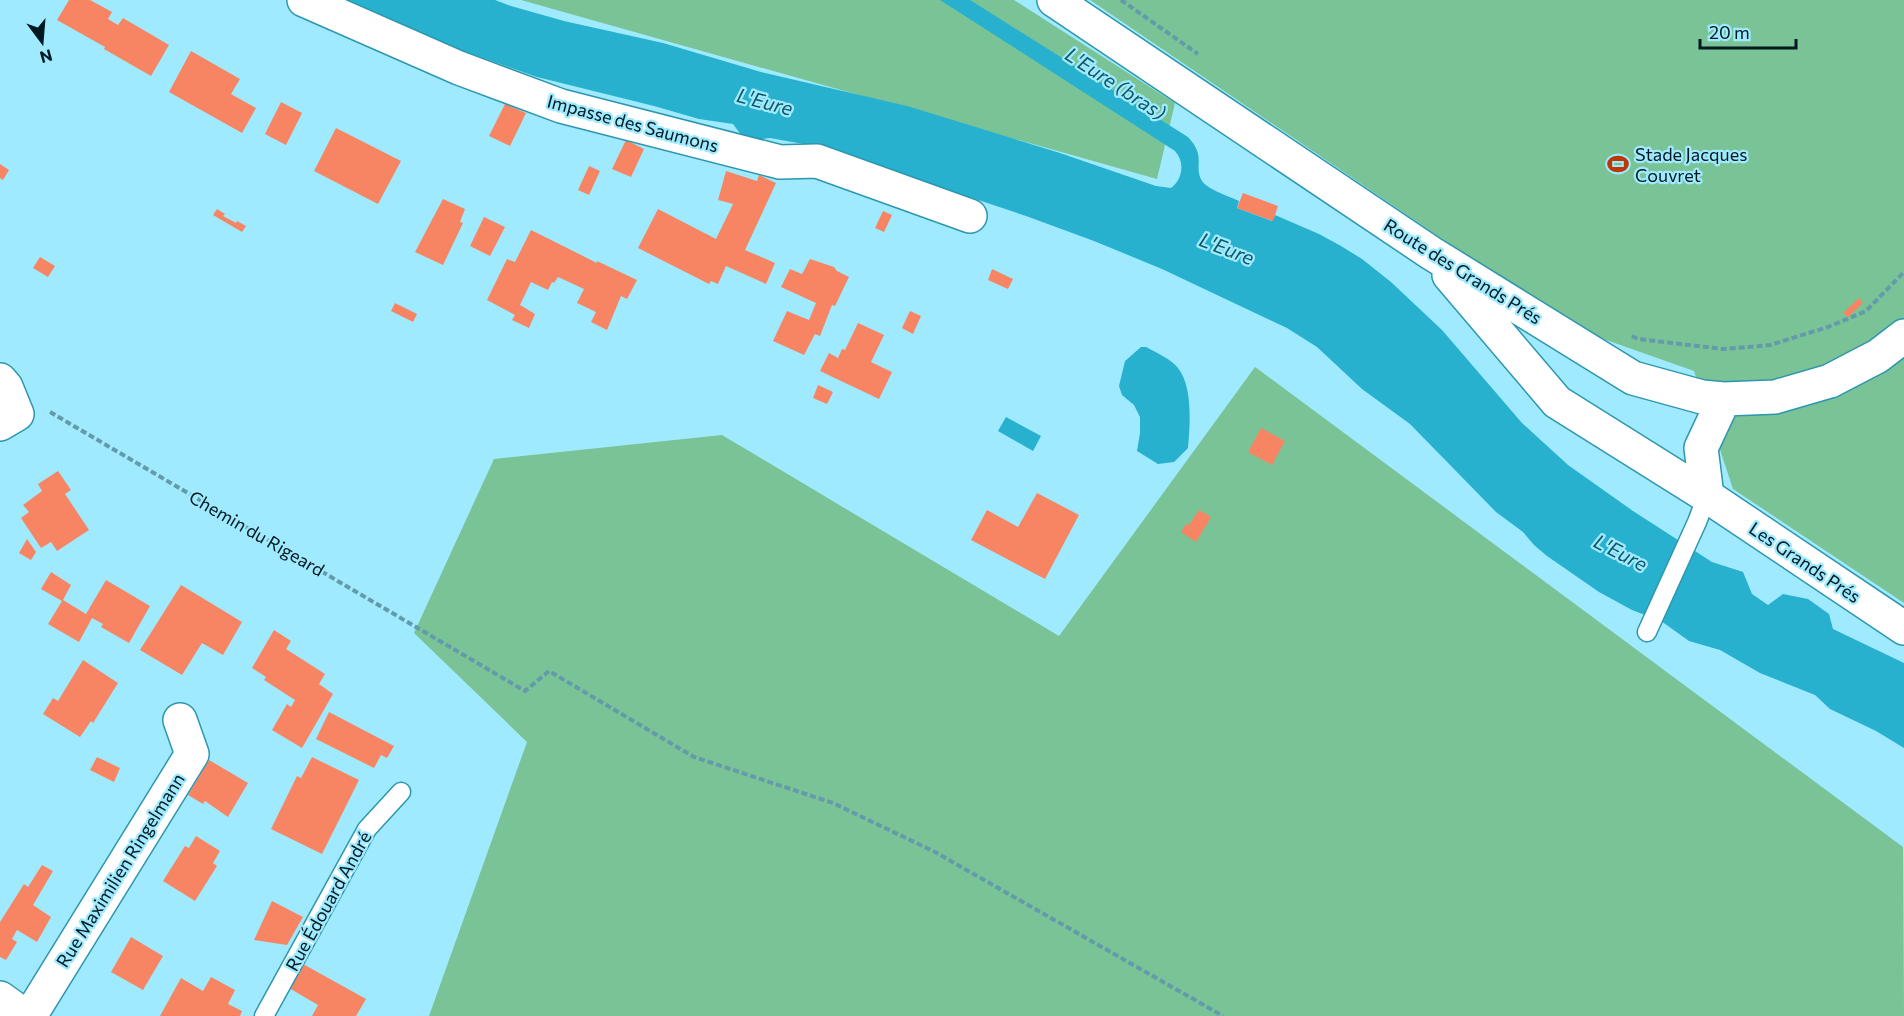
<svg xmlns="http://www.w3.org/2000/svg" width="1904" height="1016" font-family="Commissioner,sans-serif">
  <style>
    .green { fill: #79c397 }
    .water { fill: #27b1cf }
    .building { fill: #f78564 }
    .lines { fill: none; stroke-linecap: round; stroke-linejoin: round }
    .lane-casing { stroke: #2e96ae; stroke-width: 21 }
    .street-casing { stroke: #2e96ae; stroke-width: 36 }
    .path { stroke: #639baa; stroke-width: 4; stroke-dasharray: 6 3; stroke-linecap: butt }
    .lane { stroke: #fff; stroke-width: 18 }
    .street { stroke: #fff; stroke-width: 33 }
    .labels { text-anchor: middle; dominant-baseline: central; stroke-width: 4.5; stroke-linejoin: round; paint-order: stroke }
    .street-label { font-size: 18px; fill: #001920; stroke: #9feafe }
    .poi-label { font-size: 18px; fill: #001920; stroke: #9feafe; text-anchor: start }
    .water-label { font-size: 20px; font-style: italic; fill: #0f5868; stroke: #9feafe }
  </style>
  <rect width="100%" height="100%" fill="#9feafe"/>
  <path class="green" d="M 521,0 L 1014,0 L 1175,103 L 1157,179 Z
    M 1090,0 L 1904,0 L 1904,603 L 1733,489 L 1694,371 L 1575,329 Z
    M 1255,367 L 1903,847 L 1904,1016 L 429,1016 L 527,742 L 414,633 L 494,459 L 722,435 L 1059,636 Z"/>
  <path class="water" d="M 341,0 L 495,0 L 511,6 L 564,21 L 663,43 L 761,72 L 907,106 L 1060,153 L 1156,186 L 1171,188 C 1183,179 1185,162 1175,151 L 940,0 L 970,0 L 1188,137 C 1207,157 1193,167 1202,181 C 1207,189 1230,197 1239,201 L 1237,208 L 1272,221 L 1275,215 L 1319,234 L 1341,246 L 1362,259 L 1391,282 L 1442,330 L 1522,423 L 1568,465 L 1633,511 L 1712,562 L 1743,572 L 1752,594 L 1768,605 L 1783,594 L 1808,599 L 1829,614 L 1833,629 L 1904,663 L 1904,748 L 1876,731 L 1830,709 L 1815,695 L 1760,673 L 1720,650 L 1689,641 L 1661,621 L 1632,610 L 1599,592 L 1547,556 L 1534,545 L 1523,532 L 1496,512 L 1410,424 L 1362,389 L 1317,347 L 1287,328 L 1162,269 L 1094,241 L 1026,216 L 820,147 L 770,138 L 752,140 L 742,136 L 733,124 L 699,119 L 654,106 L 537,77 L 443,44 Z
    M 1141,347 L 1146,347 C 1157,353 1171,359 1178,368 C 1193,387 1190,425 1188,448 L 1174,462 L 1158,464 L 1137,451 L 1140,433 L 1140,417 L 1134,405 L 1122,395 L 1119,386 L 1125,361 Z
    M 1006,417 L 1041,436 L 1033,451 L 998,431 Z"/>
  <path class="building" d="M 69,0 L 90,0 L 112,12 L 108,19 L 118,25 L 123,18 L 169,45 L 151,76 L 104,49 L 105,47 L 57,20 Z
    M 191,51 L 240,79 L 231,94 L 256,108 L 242,133 L 169,92 Z
    M 281,102 L 302,113 L 286,145 L 265,134 Z
    M 505,104 L 526,113 L 510,146 L 489,136 Z
    M 336,128 L 401,161 L 378,204 L 314,171 Z
    M 626,140 L 644,149 L 631,177 L 612,169 Z
    M 0,164 L 9,170 L 3,180 L 0,178 Z
    M 589,166 L 600,171 L 589,195 L 578,190 Z
    M 726,171 L 757,181 L 759,175 L 776,183 L 745,250 L 775,263 L 766,284 L 726,266 L 718,284 L 711,281 L 709,284 L 638,248 L 658,209 L 716,239 L 733,204 L 718,200 Z
    M 1243,193 L 1278,206 L 1273,221 L 1237,208 Z
    M 443,199 L 465,209 L 460,222 L 463,223 L 443,265 L 415,252 Z
    M 217,209 L 225,214 L 223,216 L 236,223 L 237,221 L 246,226 L 242,232 L 213,215 Z
    M 883,211 L 892,215 L 884,232 L 875,228 Z
    M 484,217 L 505,227 L 490,256 L 470,246 Z
    M 531,230 L 597,263 L 597,261 L 637,280 L 627,299 L 621,296 L 607,330 L 591,322 L 596,312 L 577,303 L 584,289 L 558,277 L 554,283 L 552,282 L 548,290 L 531,282 L 520,305 L 535,314 L 529,328 L 512,320 L 515,315 L 487,300 L 507,259 L 515,262 Z
    M 40,257 L 55,266 L 48,277 L 33,268 Z
    M 810,259 L 834,267 L 837,271 L 849,277 L 835,306 L 832,305 L 820,336 L 815,334 L 804,355 L 773,341 L 787,311 L 809,320 L 816,303 L 781,287 L 790,269 L 802,274 Z
    M 992,269 L 1013,279 L 1008,289 L 988,280 Z
    M 1859,298 L 1863,303 L 1848,317 L 1843,313 Z
    M 395,303 L 417,314 L 413,322 L 391,311 Z
    M 910,311 L 921,316 L 913,334 L 902,328 Z
    M 858,323 L 884,335 L 871,362 L 892,372 L 879,399 L 820,371 L 829,353 L 838,358 L 842,349 L 845,350 Z
    M 818,385 L 833,392 L 827,404 L 813,398 Z
    M 1261,428 L 1285,441 L 1272,465 L 1248,452 Z
    M 58,471 L 71,490 L 65,494 L 89,530 L 57,551 L 51,542 L 41,548 L 21,518 L 29,512 L 23,505 L 42,491 L 38,484 Z
    M 1037,493 L 1079,515 L 1045,579 L 971,540 L 987,510 L 1018,527 Z
    M 1199,510 L 1211,517 L 1196,542 L 1181,532 L 1186,524 L 1189,525 Z
    M 27,539 L 36,552 L 31,560 L 19,553 Z
    M 51,572 L 71,585 L 63,600 L 86,614 L 106,580 L 150,606 L 129,643 L 101,627 L 103,624 L 92,618 L 79,642 L 48,624 L 62,601 L 41,589 Z
    M 181,585 L 242,622 L 223,655 L 202,643 L 182,675 L 140,650 Z
    M 274,630 L 291,641 L 286,649 L 325,674 L 319,684 L 333,694 L 302,748 L 272,730 L 287,704 L 291,707 L 295,700 L 264,680 L 266,677 L 252,668 Z
    M 83,660 L 118,683 L 93,723 L 91,721 L 80,737 L 43,714 L 53,698 L 58,701 Z
    M 329,712 L 394,746 L 387,758 L 381,755 L 374,768 L 316,739 Z
    M 97,757 L 120,768 L 114,782 L 90,770 Z
    M 312,757 L 359,780 L 322,854 L 271,829 L 297,776 L 301,778 Z
    M 209,760 L 248,783 L 228,817 L 205,801 L 203,804 L 188,795 Z
    M 196,836 L 220,851 L 213,863 L 217,866 L 195,901 L 163,881 L 185,846 L 189,848 Z
    M 42,865 L 53,871 L 33,905 L 51,917 L 37,942 L 17,930 L 12,939 L 17,942 L 6,960 L 0,957 L 0,922 L 24,884 L 28,887 Z
    M 272,901 L 303,917 L 287,945 L 254,940 Z
    M 131,937 L 163,956 L 143,990 L 111,972 Z
    M 303,964 L 366,999 L 356,1016 L 312,1016 L 318,1005 L 289,988 Z
    M 211,977 L 235,990 L 228,1004 L 242,1011 L 240,1016 L 160,1016 L 181,978 L 203,991 Z"/>
  <g class="lines">
    <defs>
      <path id="lane" d="M 1647,632 L 1697,522 L 1707,496
        M 264,1016 L 367,829 L 401,792"/>
      <path id="street" d="M 304,0 L 459,68 L 561,106 L 780,162 L 817,161 L 970,216
        M 1054,0 L 1431,253 L 1633,378 L 1702,397 L 1724,399 L 1775,397 L 1830,381 L 1878,356 L 1904,336
        M 1449,275 L 1557,402 L 1707,496 L 1904,628
        M 0,380 L 6,387 L 17,414 L 0,424
        M 1707,496 L 1701,448 L 1724,399
        M 0,998 L 25,1016
        M 30,1016 L 192,754 L 180,720"/>
    </defs>
    <use href="#lane" class="lane-casing"/>
    <use href="#street" class="street-casing"/>
    <path class="path" d="M 1121,0 L 1198,54
      M 1632,336 L 1638,339 L 1723,349 L 1770,345 L 1828,327 L 1866,311 L 1904,272
      M 50,412 L 525,691 L 549,671 L 694,757 L 833,803 L 935,852 L 1223,1016"/>
    <use href="#lane" class="lane"/>
    <use href="#street" class="street"/>
  </g>
  <defs>
    <symbol id="stadium-bare" viewBox="-9 -9 18 18"><path d="M0-5a6.5 5 0 1 0 0 10a6.5 5 0 1 0 0-10ZM-3.5-1.8h7v3.6h-7Z" fill="#be3600" stroke="#9feafe" stroke-width="2.5" paint-order="stroke"/></symbol>
  </defs>
  <g fill-rule="evenodd">
    <use href="#stadium-bare" x="1603" y="149" width="30" height="30"/>
  </g>
  <g class="labels">
    <g class="street-label">
      <text transform="translate(633 123) rotate(15)">Impasse des Saumons</text>
      <text transform="translate(1463 271) rotate(32)">Route des Grands Prés</text>
      <text transform="translate(257 533) rotate(30)">Chemin du Rigeard</text>
      <text transform="translate(1805 562) rotate(34)">Les Grands Prés</text>
      <text transform="translate(120 870) rotate(-58)">Rue Maximilien Ringelmann</text>
      <text transform="translate(328 901) rotate(-61)">Rue Édouard André</text>
    </g>
    <g class="poi-label">
      <text x="1635" y="154">Stade Jacques<tspan x="1635" dy="21">Couvret</tspan></text>
    </g>
    <g class="water-label">
      <text transform="translate(1116 83) rotate(33)">L'Eure (bras)</text>
      <text transform="translate(765 101) rotate(15)">L'Eure</text>
      <text transform="translate(1227 248) rotate(21)">L'Eure</text>
      <text transform="translate(1621 552) rotate(27)">L'Eure</text>
    </g>
  </g>
  <g transform="translate(42 42) rotate(164)" stroke="#9feafe" stroke-width="4.5" paint-order="stroke">
  <path d="M0-4.5L10 22L0 15L-10 22Z" fill="#001920"/>
  <text y="-9" font-size="16" font-weight="bold" text-anchor="middle" fill="#001920">N</text>
  </g>
  <path d="M1700 39v9h96v-9" fill="none" stroke="#001920" stroke-width="3"/>
  <text x="1709" y="39" font-size="18" fill="#001920" stroke="#9feafe" stroke-width="4.5" paint-order="stroke">20 m</text>
</svg>
